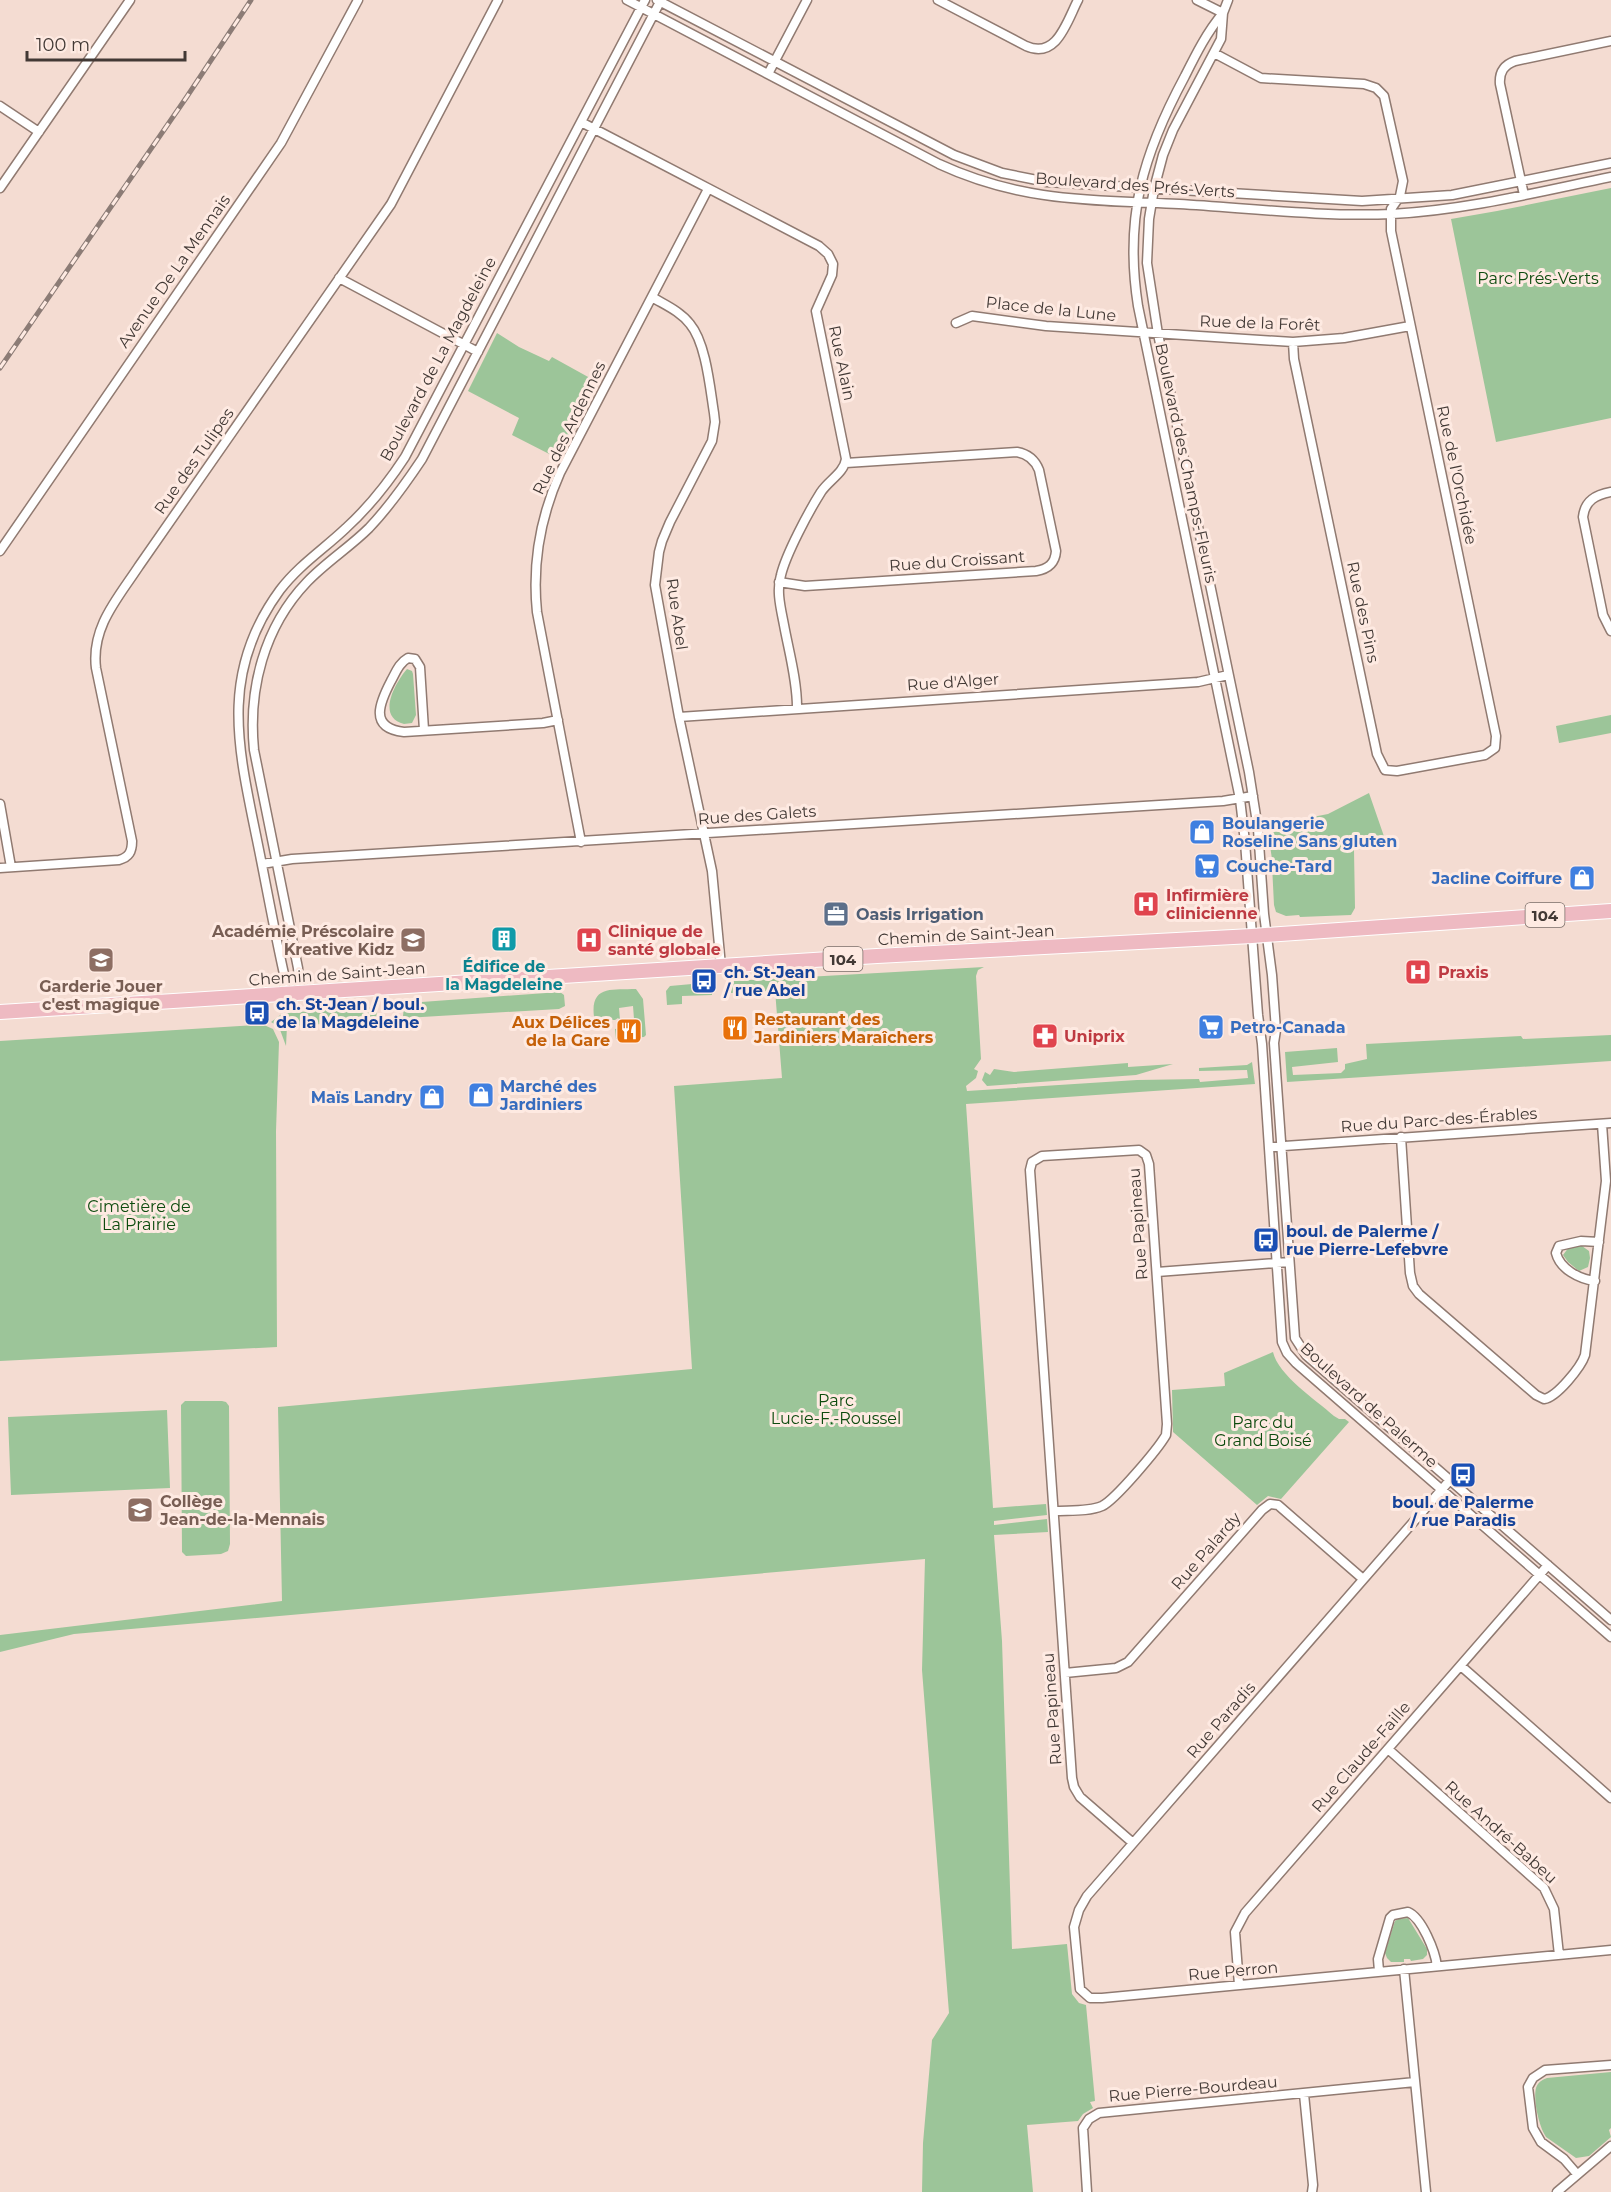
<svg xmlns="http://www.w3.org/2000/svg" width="1611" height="2192" font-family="Montserrat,sans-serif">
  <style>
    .green { fill: #9cc599 }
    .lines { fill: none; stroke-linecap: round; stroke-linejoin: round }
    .street-casing { stroke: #907a71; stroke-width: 11 }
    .primary-casing { stroke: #fff; stroke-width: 16 }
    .street { stroke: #fff; stroke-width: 8 }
    .primary { stroke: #eebac2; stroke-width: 14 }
    .rail-casing { stroke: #8c7c76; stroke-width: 5 }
    .rail { stroke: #feeae2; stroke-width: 3; stroke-dasharray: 9; stroke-linecap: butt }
    .labels { text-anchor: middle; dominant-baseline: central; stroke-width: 6; stroke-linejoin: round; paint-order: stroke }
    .shield { fill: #feeae2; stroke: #7a6e69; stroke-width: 1.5 }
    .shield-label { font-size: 15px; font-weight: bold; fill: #423935 }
    .street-label { font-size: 16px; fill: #423935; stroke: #feeae2 }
    .park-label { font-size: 16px; fill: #0d4b0e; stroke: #feeae2 }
    .shop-label { font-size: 16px; font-weight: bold; fill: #366cbe; stroke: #feeae2; text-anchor: start }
    .health-label { font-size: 16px; font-weight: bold; fill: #be3a42; stroke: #feeae2; text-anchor: start }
    .service-label { font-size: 16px; font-weight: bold; fill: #4e5e75; stroke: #feeae2; text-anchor: start }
    .education-label { font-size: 16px; font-weight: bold; fill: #785e54; stroke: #feeae2; text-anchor: end }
    .culture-label { font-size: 16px; font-weight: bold; fill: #0d838f; stroke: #feeae2 }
    .transit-label { font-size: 16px; font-weight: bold; fill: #164399; stroke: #feeae2; text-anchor: start }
    .food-label { font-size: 16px; font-weight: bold; fill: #c56008; stroke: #feeae2; text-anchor: start }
  </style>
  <rect width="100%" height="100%" fill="#f4dcd2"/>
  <path class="green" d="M 1611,188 L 1611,418 L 1496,442 L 1451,219 L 1497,211 Z
    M 497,333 L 519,347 L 549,361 L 552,357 L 599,383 L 559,459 L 512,435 L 519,418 L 468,391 Z
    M 407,669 L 412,671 L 413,674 L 416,715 L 412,723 L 404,724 C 376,717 395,683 407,669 Z
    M 1611,715 L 1611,733 L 1559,743 L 1556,726 Z
    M 1369,793 L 1387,845 L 1354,850 L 1355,908 L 1351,915 L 1300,917 L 1299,915 L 1286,916 L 1276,912 L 1274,905 L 1272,865 L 1275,865 L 1274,859 L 1272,859 L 1269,839 L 1274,835 L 1272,825 L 1328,814 Z
    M 984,967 L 978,970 L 976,976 L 981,1059 L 974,1069 L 978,1071 L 976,1078 L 966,1086 L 967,1091 L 1137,1080 L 1199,1079 L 1200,1082 L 1248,1078 L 1247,1070 L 1199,1071 L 1199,1068 L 1247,1065 L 1252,1062 L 1255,1084 L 966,1104 L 993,1508 L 1046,1504 L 1047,1515 L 994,1521 L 994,1525 L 1047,1519 L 1048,1532 L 994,1535 L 1002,1641 L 1012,1949 L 1067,1944 L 1072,1994 L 1079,2003 L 1086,2005 L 1095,2101 L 1090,2102 L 1093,2108 L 1083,2114 L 1078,2121 L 1027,2125 L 1033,2192 L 922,2192 L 923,2143 L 932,2040 L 949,2013 L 922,1670 L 925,1559 L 74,1634 L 0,1652 L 0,1635 L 282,1601 L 278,1407 L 692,1369 L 674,1086 L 782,1078 L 775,990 L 772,988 L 768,991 L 731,993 L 731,983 L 733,981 Z
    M 703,983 L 712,985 L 712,995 L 682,996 L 682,1004 L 667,1005 L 666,991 L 670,986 Z
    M 636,989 L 643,999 L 646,1035 L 644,1037 L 616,1039 L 615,1029 L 621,1028 L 621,1034 L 635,1032 L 633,1006 L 619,1008 L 620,1020 L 618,1018 L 615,1020 L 598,1020 L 597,1016 L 594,1017 C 590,985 612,990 636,989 Z
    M 560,992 L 564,995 L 565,1006 L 559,1009 L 405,1018 L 403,1016 L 404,1007 L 408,1003 Z
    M 377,1007 L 376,1024 L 372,1026 L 341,1028 L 341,1023 L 287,1026 L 286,1046 L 279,1027 L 271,1022 L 283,1013 Z
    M 257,1025 L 264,1025 L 273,1029 L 279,1042 L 276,1131 L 277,1347 L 0,1361 L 0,1041 Z
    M 1611,1035 L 1611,1061 L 1287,1082 L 1285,1052 L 1337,1048 L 1338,1062 L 1292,1067 L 1293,1075 L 1341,1073 L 1345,1069 L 1345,1064 L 1367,1059 L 1366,1044 L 1521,1036 L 1523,1039 Z
    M 1128,1063 L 1128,1067 L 1173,1064 L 1136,1075 L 987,1086 L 982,1080 L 985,1072 L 990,1075 L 994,1069 L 1014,1072 Z
    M 1582,1246 L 1589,1251 L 1590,1258 L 1588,1267 L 1579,1271 L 1568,1262 L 1563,1255 L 1569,1247 Z
    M 1273,1352 C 1278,1375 1316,1400 1334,1416 L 1339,1419 L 1345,1419 L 1349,1422 L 1281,1499 L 1268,1496 L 1257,1505 L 1173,1432 L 1172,1390 L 1225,1386 L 1224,1373 Z
    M 185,1401 L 222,1401 L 226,1402 L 229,1406 L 230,1544 L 228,1551 L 221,1554 L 186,1556 L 182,1552 L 181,1405 Z
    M 167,1410 L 170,1488 L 11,1495 L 8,1417 Z
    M 1408,1918 L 1427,1949 L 1427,1955 L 1423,1959 L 1411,1961 L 1410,1959 L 1404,1959 L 1404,1962 L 1391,1962 L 1387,1958 L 1385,1953 L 1395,1921 L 1398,1919 Z
    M 1611,2072 L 1611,2128 L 1609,2130 L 1611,2137 L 1589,2156 L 1576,2158 L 1546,2137 C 1539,2127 1533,2100 1536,2088 C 1538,2082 1542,2080 1547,2078 Z"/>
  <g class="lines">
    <defs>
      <path id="street" d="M 627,0 L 939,164 C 1021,202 1091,200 1179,204 C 1248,208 1322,217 1392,214 C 1466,210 1538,192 1611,177
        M 657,0 L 954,155 L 1002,173 L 1047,182 L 1362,201 L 1452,195 L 1611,163
        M 938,0 L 1026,46 C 1057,60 1067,21 1078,0
        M 1197,0 L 1223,13
        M 1228,0 L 1223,13 L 1221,39 L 1173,130 L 1163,155 L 1154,189 L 1149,219 L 1147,263 L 1158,334 L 1249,772 L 1258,829 L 1264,914 L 1272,975 L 1276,1030 L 1274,1043 L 1295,1338 L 1306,1355 L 1611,1620
        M 1223,13 C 1207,32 1196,54 1185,76 C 1143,154 1124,217 1138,306 L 1240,799 L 1245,842 L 1258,1015 L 1262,1044 L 1282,1342 L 1287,1353 L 1296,1363 L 1611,1637
        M 1214,53 L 1261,78 L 1364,84 L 1376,88 L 1384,96 L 1403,181 L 1400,196 L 1391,209 L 1391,231 L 1496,736 L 1495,748 L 1485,755 L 1397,771 L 1385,770 L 1377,754 L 1294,359 L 1293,342
        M 768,74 L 807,0
        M 0,106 L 39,132
        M 581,122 L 819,246 L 828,254 L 833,264 L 832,275 L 816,311 L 846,459 C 844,473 829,480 821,492 C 809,511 786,554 781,575 C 776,591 781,609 784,625 C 789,652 797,680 797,707
        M 0,188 L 130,0
        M 1524,195 L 1500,84 C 1499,72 1504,65 1515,61 L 1611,41
        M 339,278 L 478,352
        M 652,297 C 665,305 680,311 690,324 C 706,343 710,388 714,413 L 715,422 L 712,441 L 670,522 L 662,541 L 659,552 L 655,585 L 679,717 L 712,871 L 721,966
        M 956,323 L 972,316 L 1046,326 L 1293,342 L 1344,338 L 1410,326
        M 1611,492 C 1596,495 1585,500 1583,517 L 1603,615 L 1611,631
        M 0,551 L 281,143 L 358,0
        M 779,582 L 805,586 L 1036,571 C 1048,569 1055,564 1056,551 L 1039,470 C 1035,460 1028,454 1017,452 L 846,463
        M 679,717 L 1198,682 L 1228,675
        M 424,730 L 420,667 L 415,659 L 408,658 C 399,663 396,672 391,681 C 380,702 368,728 404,732 L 543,723 L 558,720
        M 0,804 L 11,867
        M 581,842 L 537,612 C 532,563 540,518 560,473 L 708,189
        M 262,864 L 292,859 L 1223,801 L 1253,796
        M 0,868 L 119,860 C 129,857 132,852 132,841 L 96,668 C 91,627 118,598 139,566 L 391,204 L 498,0
        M 300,993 L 298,968 L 254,750 C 248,689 264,627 307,582 C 326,562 350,547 369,528 C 389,507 406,483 422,459 L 661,0
        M 285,994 L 284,974 C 274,929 266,884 257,840 C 238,747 219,673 280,590 C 299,565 324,549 346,528 C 369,507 388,483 405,457 L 645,0
        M 1401,1137 L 1410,1273 L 1413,1286 L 1419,1294 L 1536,1395 L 1544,1399 C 1557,1397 1581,1367 1585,1355 L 1606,1181 L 1602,1124
        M 1269,1147 L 1611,1123
        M 1157,1272 L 1289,1262
        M 1595,1281 C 1579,1279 1560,1269 1556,1253 L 1559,1246 L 1581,1241 L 1599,1242
        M 1450,1480 L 1087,1896 L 1079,1910 L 1074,1927 L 1080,1989 L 1090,1998 L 1102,1998 L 1611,1950
        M 1054,1511 C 1069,1510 1088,1512 1102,1506 C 1115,1500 1158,1449 1166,1435 L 1167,1424 L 1149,1164 L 1146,1155 L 1139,1150 L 1042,1156 L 1032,1162 L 1030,1170 L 1072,1778 L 1074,1787 L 1080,1797 L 1133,1843
        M 1461,1666 L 1611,1798
        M 1065,1673 L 1116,1668 L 1128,1662 L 1262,1510 L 1270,1504 L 1278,1505 L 1363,1579
        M 1388,1749 L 1544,1888 L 1554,1909 L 1559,1955
        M 1404,1969 L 1426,2192
        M 1379,1971 L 1378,1959 L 1390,1918 L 1393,1915 L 1408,1912 C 1422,1918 1435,1951 1437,1966
        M 1239,1985 L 1235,1932 L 1245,1913 L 1548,1565
        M 1304,2094 L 1313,2185 L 1312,2192
        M 1577,2174 L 1564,2159 L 1541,2142 L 1533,2128 L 1528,2087 L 1533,2078 L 1545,2070 L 1611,2065
        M 1087,2192 L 1083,2128 L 1089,2119 L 1099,2113 L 1415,2082
        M 1557,2192 L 1611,2146"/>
      <path id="primary" d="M 0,1012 L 877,956 L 1252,936 L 1611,911"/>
    </defs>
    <use href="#street" class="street-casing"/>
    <use href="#primary" class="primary-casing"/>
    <use href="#street" class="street"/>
    <use href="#primary" class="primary"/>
    <defs>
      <path id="rail" d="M 0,368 L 186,98 L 251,0"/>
    </defs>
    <use href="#rail" class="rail-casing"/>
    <use href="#rail" class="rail"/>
  </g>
  <defs>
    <symbol id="shop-square" viewBox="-11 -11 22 22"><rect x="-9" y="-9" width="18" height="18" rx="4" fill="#3f7fe0" stroke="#feeae2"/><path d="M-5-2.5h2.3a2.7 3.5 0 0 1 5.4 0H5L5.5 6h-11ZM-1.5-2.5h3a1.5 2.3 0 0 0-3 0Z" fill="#fff"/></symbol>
    <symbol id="supermarket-square" viewBox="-11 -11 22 22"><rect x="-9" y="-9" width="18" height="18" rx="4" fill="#3f7fe0" stroke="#feeae2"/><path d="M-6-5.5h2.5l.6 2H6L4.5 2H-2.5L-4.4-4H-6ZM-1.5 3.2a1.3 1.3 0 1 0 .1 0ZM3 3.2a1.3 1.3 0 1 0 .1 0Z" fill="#fff"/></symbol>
    <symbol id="hospital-square" viewBox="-11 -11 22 22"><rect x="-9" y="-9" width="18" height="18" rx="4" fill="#e0444e" stroke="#feeae2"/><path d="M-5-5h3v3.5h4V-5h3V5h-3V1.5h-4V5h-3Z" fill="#fff"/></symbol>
    <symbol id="office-square" viewBox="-11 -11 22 22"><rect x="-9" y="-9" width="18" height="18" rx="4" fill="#5c6f8a" stroke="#feeae2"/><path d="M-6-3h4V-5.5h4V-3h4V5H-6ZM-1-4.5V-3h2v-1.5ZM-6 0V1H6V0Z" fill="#fff"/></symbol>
    <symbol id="building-square" viewBox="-11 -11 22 22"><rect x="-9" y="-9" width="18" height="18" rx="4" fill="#0f9aa8" stroke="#feeae2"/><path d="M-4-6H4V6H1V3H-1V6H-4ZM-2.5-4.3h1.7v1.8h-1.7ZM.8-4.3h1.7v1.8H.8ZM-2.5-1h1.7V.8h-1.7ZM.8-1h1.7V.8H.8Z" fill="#fff"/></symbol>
    <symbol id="school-square" viewBox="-11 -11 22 22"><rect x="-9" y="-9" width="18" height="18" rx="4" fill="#8d6e63" stroke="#feeae2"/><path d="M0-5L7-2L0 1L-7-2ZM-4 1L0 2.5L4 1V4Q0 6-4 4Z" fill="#fff"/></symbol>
    <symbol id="bus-square" viewBox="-11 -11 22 22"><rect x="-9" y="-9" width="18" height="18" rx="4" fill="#1a4fb4" stroke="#feeae2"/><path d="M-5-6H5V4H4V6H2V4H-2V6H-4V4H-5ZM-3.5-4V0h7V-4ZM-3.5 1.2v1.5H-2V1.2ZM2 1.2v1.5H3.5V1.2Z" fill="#fff"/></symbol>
    <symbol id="restaurant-square" viewBox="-11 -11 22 22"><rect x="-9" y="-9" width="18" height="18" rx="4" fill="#e8710a" stroke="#feeae2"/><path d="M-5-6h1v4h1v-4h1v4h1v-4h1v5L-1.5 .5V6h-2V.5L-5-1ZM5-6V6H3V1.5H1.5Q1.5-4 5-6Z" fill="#fff"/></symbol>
    <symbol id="pharmacy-square" viewBox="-11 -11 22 22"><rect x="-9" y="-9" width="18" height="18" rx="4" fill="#e0444e" stroke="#feeae2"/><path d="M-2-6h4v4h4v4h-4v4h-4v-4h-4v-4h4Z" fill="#fff"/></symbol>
  </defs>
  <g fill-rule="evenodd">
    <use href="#shop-square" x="1187" y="817" width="30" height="30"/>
    <use href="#supermarket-square" x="1192" y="851" width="30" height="30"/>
    <use href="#shop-square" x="1567" y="863" width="30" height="30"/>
    <use href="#hospital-square" x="1131" y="889" width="30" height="30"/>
    <use href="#office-square" x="821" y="899" width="30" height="30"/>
    <use href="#building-square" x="489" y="924" width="30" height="30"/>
    <use href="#school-square" x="398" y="925" width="30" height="30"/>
    <use href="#hospital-square" x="574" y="925" width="30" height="30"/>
    <use href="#school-square" x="86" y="945" width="30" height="30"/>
    <use href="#hospital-square" x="1403" y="957" width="30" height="30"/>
    <use href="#bus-square" x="689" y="966" width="30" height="30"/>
    <use href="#bus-square" x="242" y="998" width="30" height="30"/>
    <use href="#supermarket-square" x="1196" y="1012" width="30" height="30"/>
    <use href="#restaurant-square" x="720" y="1013" width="30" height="30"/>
    <use href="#restaurant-square" x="614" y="1016" width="30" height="30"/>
    <use href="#pharmacy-square" x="1030" y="1021" width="30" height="30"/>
    <use href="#shop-square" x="466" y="1080" width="30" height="30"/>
    <use href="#shop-square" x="417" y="1082" width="30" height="30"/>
    <use href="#bus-square" x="1251" y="1225" width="30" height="30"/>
    <use href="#bus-square" x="1448" y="1460" width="30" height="30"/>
    <use href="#school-square" x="125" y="1495" width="30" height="30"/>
  </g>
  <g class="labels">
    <g class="shield">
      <rect x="1525.5" y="903" width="39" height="24" rx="4.5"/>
      <rect x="823.5" y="947" width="39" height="24" rx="4.5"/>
    </g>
    <g class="shield-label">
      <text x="1545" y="915">104</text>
      <text x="843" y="959">104</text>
    </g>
    <g class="street-label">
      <text transform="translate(1135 185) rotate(4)">Boulevard des Prés-Verts</text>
      <text transform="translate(174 271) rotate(-55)">Avenue De La Mennais</text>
      <text transform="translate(1051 309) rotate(6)">Place de la Lune</text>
      <text transform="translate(1260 323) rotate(2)">Rue de la Forêt</text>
      <text transform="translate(438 359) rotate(-62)">Boulevard de La Magdeleine</text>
      <text transform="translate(842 363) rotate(78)">Rue Alain</text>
      <text transform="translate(569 428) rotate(-64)">Rue des Ardennes</text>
      <text transform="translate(194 461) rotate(-55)">Rue des Tulipes</text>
      <text transform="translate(1186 463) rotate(78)">Boulevard des Champs-Fleuris</text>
      <text transform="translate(1457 475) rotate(78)">Rue de l'Orchidée</text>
      <text transform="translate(957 561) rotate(-4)">Rue du Croissant</text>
      <text transform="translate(1363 612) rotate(78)">Rue des Pins</text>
      <text transform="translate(677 614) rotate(82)">Rue Abel</text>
      <text transform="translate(953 682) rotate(-4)">Rue d'Alger</text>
      <text transform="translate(757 815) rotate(-4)">Rue des Galets</text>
      <text transform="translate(966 935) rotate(-3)">Chemin de Saint-Jean</text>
      <text transform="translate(337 974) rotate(-4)">Chemin de Saint-Jean</text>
      <text transform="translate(1439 1120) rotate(-4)">Rue du Parc-des-Érables</text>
      <text transform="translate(1138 1224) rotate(-94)">Rue Papineau</text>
      <text transform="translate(1369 1405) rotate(42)">Boulevard de Palerme</text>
      <text transform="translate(1206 1551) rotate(-49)">Rue Palardy</text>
      <text transform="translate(1052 1709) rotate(-94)">Rue Papineau</text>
      <text transform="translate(1221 1720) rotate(-49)">Rue Paradis</text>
      <text transform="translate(1361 1757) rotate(-49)">Rue Claude-Faille</text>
      <text transform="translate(1501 1832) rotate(42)">Rue André-Babeu</text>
      <text transform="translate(1233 1971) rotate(-5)">Rue Perron</text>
      <text transform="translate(1193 2089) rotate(-5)">Rue Pierre-Bourdeau</text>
    </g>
    <g class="park-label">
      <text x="1538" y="278">Parc Prés-Verts</text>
      <text x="139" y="1206">Cimetière de<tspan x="139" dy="18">La Prairie</tspan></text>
      <text x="836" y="1400">Parc<tspan x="836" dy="18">Lucie-F.-Roussel</tspan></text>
      <text x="1263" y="1422">Parc du<tspan x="1263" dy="18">Grand Boisé</tspan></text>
    </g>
    <g class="shop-label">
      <text x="1222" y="823">Boulangerie<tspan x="1222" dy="18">Roseline Sans gluten</tspan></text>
      <text x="1226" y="866">Couche-Tard</text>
      <text x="1562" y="878" text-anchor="end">Jacline Coiffure</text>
      <text x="1230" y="1027">Petro-Canada</text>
      <text x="500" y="1086">Marché des<tspan x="500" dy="18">Jardiniers</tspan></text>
      <text x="412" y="1097" text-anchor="end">Maïs Landry</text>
    </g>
    <g class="health-label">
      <text x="1166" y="895">Infirmière<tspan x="1166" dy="18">clinicienne</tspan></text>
      <text x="608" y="931">Clinique de<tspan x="608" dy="18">santé globale</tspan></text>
      <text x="1438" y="972">Praxis</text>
      <text x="1064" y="1036">Uniprix</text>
    </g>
    <g class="service-label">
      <text x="856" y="914">Oasis Irrigation</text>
    </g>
    <g class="education-label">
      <text x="394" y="931">Académie Préscolaire<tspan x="394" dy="18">Kreative Kidz</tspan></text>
      <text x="101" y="986" text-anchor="middle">Garderie Jouer<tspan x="101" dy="18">c'est magique</tspan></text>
      <text x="160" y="1501" text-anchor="start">Collège<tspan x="160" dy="18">Jean-de-la-Mennais</tspan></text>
    </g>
    <g class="culture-label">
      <text x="504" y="966">Édifice de<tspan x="504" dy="18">la Magdeleine</tspan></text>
    </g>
    <g class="transit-label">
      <text x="724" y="972">ch. St-Jean<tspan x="724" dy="18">/ rue Abel</tspan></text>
      <text x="276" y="1004">ch. St-Jean / boul.<tspan x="276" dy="18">de la Magdeleine</tspan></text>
      <text x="1286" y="1231">boul. de Palerme /<tspan x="1286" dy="18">rue Pierre-Lefebvre</tspan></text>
      <text x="1463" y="1502" text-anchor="middle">boul. de Palerme<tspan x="1463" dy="18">/ rue Paradis</tspan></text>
    </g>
    <g class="food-label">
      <text x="754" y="1019">Restaurant des<tspan x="754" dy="18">Jardiniers Maraîchers</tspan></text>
      <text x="610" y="1022" text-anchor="end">Aux Délices<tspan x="610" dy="18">de la Gare</tspan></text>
    </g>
  </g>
  <path d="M27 51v9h158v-9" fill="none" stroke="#423935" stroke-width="3"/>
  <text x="36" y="51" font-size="18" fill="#423935" stroke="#feeae2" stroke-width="4.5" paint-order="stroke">100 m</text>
</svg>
